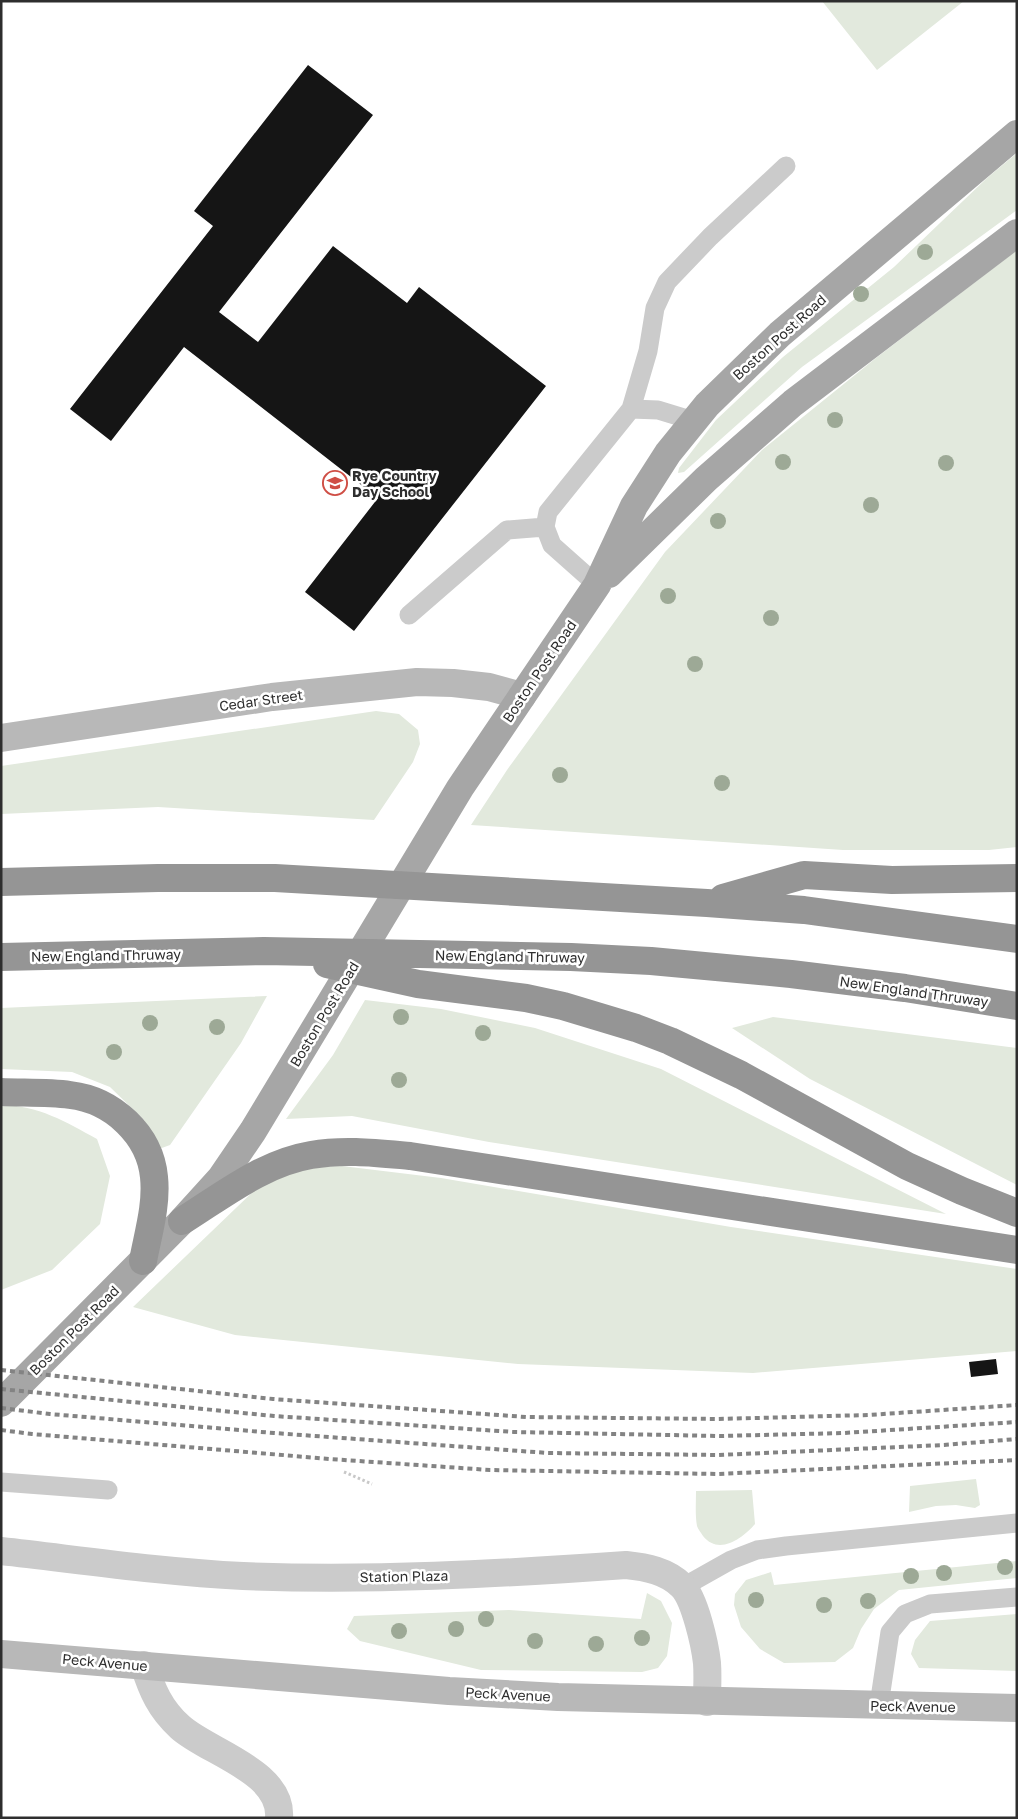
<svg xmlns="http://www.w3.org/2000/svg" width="1018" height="1819" font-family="'Golos Text',sans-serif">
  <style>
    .green { fill: #e2e9dd }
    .building { fill: #151515 }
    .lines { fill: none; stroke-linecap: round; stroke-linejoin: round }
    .path { stroke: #c8c8c8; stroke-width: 3; stroke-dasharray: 2.5 2.5; stroke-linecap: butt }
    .lane { stroke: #cbcbcb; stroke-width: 19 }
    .street { stroke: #cbcbcb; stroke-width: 28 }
    .secondary { stroke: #b8b8b8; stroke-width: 28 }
    .primary { stroke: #a6a6a6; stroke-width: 28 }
    .highway { stroke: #959595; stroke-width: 28 }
    .rail { stroke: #838383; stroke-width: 4; stroke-dasharray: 5 4; stroke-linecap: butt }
    .tree { fill: #9da996 }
    .labels { text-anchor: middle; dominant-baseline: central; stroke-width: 5; stroke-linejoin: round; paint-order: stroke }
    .street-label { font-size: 14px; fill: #2e2e2e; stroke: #fff }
    .poi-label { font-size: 14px; font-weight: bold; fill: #2e2e2e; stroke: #fff; text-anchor: start }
  </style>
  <rect width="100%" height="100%" fill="#fff"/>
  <path class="green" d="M 822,1 L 964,1 L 877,70 Z
    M 1017,153 L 1017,210 L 802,367 L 684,472 L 678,473 L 679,468 L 716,420 L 783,357 L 894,267 L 987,178 Z
    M 1017,250 L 1017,847 L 989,850 L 843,850 L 471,825 L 507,770 L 665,552 L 762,450 L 876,358 Z
    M 376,711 L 399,714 L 418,730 L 420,744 L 413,762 L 374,820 L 158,807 L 1,814 L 1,766 Z
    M 267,996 L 241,1043 L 170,1145 L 159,1149 L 144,1120 L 110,1087 L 72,1072 L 1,1069 L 1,1008 Z
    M 365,1000 L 441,1009 L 535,1028 L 661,1069 L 946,1214 L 489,1142 L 352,1116 L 286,1119 L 333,1055 Z
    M 773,1017 L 1017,1048 L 1017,1185 L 810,1079 L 732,1028 Z
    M 1,1105 C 38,1105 66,1122 97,1139 L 110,1176 L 100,1224 L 52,1270 L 1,1290 Z
    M 342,1166 L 441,1178 L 731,1227 L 1017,1269 L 1017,1351 L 753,1373 L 518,1364 L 235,1335 L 133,1307 L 265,1180 L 300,1167 Z
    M 976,1479 L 980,1505 L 975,1508 L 956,1505 L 936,1506 L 909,1512 L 910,1486 Z
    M 752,1490 L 755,1524 C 743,1538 719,1556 703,1536 C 701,1533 698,1529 697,1526 C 695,1515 696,1502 696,1491 Z
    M 1017,1561 L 1017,1578 L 899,1590 L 874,1609 L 861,1629 L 853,1648 L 835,1662 L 784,1663 L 760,1649 L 741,1627 L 734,1605 L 735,1594 L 746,1580 L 771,1572 L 774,1585 Z
    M 647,1593 L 661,1601 L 672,1623 L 667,1656 L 658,1668 L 642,1672 L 481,1670 L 360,1641 L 347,1629 L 354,1616 L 509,1610 L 641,1619 Z
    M 1017,1614 L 1017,1671 L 919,1668 L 911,1654 L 915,1640 L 930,1621 Z"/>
  <path class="building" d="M 308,65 L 373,115 L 219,312 L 258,342 L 333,246 L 407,303 L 419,287 L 546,386 L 354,631 L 305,592 L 378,498 L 184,347 L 111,441 L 70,409 L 213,226 L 194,211 Z
    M 996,1359 L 998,1374 L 971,1377 L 969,1362 Z"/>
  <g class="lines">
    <path class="path" d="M 344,1472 L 372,1484"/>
    <path class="lane" d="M 631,409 L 658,410 L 694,421
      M 597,585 L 552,545 L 545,527 L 548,512 L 631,409 L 648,351 L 655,308 L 667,282 L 710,237 L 786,166
      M 409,615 L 507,530 L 545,527
      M 1,1482 L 108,1490
      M 683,1587 L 731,1560 L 757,1550 L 786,1546 L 1017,1523
      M 879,1705 L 890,1632 L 905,1614 L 930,1604 L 1017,1597"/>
    <path class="street" d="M 1,1551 C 81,1560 162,1572 243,1576 C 371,1581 498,1574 626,1565 C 646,1567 667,1571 682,1586 C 695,1599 705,1645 707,1663 C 708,1676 707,1689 707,1702
      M 144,1665 C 152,1690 160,1709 180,1727 C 207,1752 283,1771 279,1818"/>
    <path class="secondary" d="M 1,738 L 272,697 L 417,682 L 453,683 L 489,687 L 522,696
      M 1,1654 L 449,1691 L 558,1697 L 1017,1708"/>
    <path class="primary" d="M 609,574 L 706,479 L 793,403 L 1017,233
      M 1,1403 L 182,1221 L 221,1178 L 253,1131 L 460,788 L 597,585 L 634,506 L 668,453 L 707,405 L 780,334 L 1017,134"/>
    <path class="highway" d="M 1,882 L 158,878 L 275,878 L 707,903 L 804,910 L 1017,939
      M 723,898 L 804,875 L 892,880 L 1017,878
      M 1,957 L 264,951 L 571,957 L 651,961 L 791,974 L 905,988 L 1017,1006
      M 327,964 L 418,984 L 526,998 L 563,1006 L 636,1028 L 670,1041 L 741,1075 L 907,1166 L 962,1191 L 1017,1213
      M 1,1092 C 24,1093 48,1092 70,1095 C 113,1100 150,1135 154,1177 C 157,1205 148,1234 143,1261
      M 182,1221 C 222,1196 263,1163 311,1155 C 344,1149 377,1153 410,1156 L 1017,1250"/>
    <path class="rail" d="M 1,1370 L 273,1399 L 526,1417 L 718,1419 L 868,1415 L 1017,1405
      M 1,1389 L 274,1416 L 514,1432 L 720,1436 L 844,1433 L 1017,1422
      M 1,1408 L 50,1414 L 274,1433 L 548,1453 L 719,1455 L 944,1445 L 1017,1439
      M 1,1430 L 32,1434 L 330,1459 L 490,1470 L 718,1474 L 1017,1460"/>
  </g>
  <g class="tree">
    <circle cx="925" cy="252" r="8"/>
    <circle cx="861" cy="294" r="8"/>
    <circle cx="835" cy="420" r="8"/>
    <circle cx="783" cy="462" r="8"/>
    <circle cx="946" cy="463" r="8"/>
    <circle cx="871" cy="505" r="8"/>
    <circle cx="718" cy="521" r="8"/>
    <circle cx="668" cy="596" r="8"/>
    <circle cx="771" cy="618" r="8"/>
    <circle cx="695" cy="664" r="8"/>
    <circle cx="560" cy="775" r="8"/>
    <circle cx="722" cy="783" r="8"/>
    <circle cx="401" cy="1017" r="8"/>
    <circle cx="150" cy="1023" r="8"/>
    <circle cx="217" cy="1027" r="8"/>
    <circle cx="483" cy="1033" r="8"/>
    <circle cx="114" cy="1052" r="8"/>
    <circle cx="399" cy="1080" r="8"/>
    <circle cx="1005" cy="1567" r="8"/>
    <circle cx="944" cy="1573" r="8"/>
    <circle cx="911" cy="1576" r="8"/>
    <circle cx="756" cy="1600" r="8"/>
    <circle cx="868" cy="1601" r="8"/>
    <circle cx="824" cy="1605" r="8"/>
    <circle cx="486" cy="1619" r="8"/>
    <circle cx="456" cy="1629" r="8"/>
    <circle cx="399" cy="1631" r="8"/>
    <circle cx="642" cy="1638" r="8"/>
    <circle cx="535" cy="1641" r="8"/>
    <circle cx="596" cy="1644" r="8"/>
  </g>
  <defs>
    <symbol id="school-ring" viewBox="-11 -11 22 22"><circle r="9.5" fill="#fff" stroke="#cf4e45" stroke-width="1.5"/><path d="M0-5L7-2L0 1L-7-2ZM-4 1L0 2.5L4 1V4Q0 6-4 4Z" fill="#cf4e45"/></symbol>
  </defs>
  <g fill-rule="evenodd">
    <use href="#school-ring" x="321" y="469" width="28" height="28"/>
  </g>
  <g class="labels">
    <g class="street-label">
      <text transform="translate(779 337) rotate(-42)">Boston Post Road</text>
      <text transform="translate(539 671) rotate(-56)">Boston Post Road</text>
      <text transform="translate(261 700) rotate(-8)">Cedar Street</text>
      <text transform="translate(106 955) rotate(-1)">New England Thruway</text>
      <text transform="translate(510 956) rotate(1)">New England Thruway</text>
      <text transform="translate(914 991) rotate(8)">New England Thruway</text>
      <text transform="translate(324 1014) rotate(-59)">Boston Post Road</text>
      <text transform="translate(74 1330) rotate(-45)">Boston Post Road</text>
      <text transform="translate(404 1576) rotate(-1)">Station Plaza</text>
      <text transform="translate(105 1662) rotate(5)">Peck Avenue</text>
      <text transform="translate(508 1694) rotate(3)">Peck Avenue</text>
      <text transform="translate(913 1706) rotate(1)">Peck Avenue</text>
    </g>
    <g class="poi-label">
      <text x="352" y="475">Rye Country<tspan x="352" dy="16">Day School</tspan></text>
    </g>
  </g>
  <rect width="1018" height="1819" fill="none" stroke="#2e2e2e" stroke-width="5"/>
</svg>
